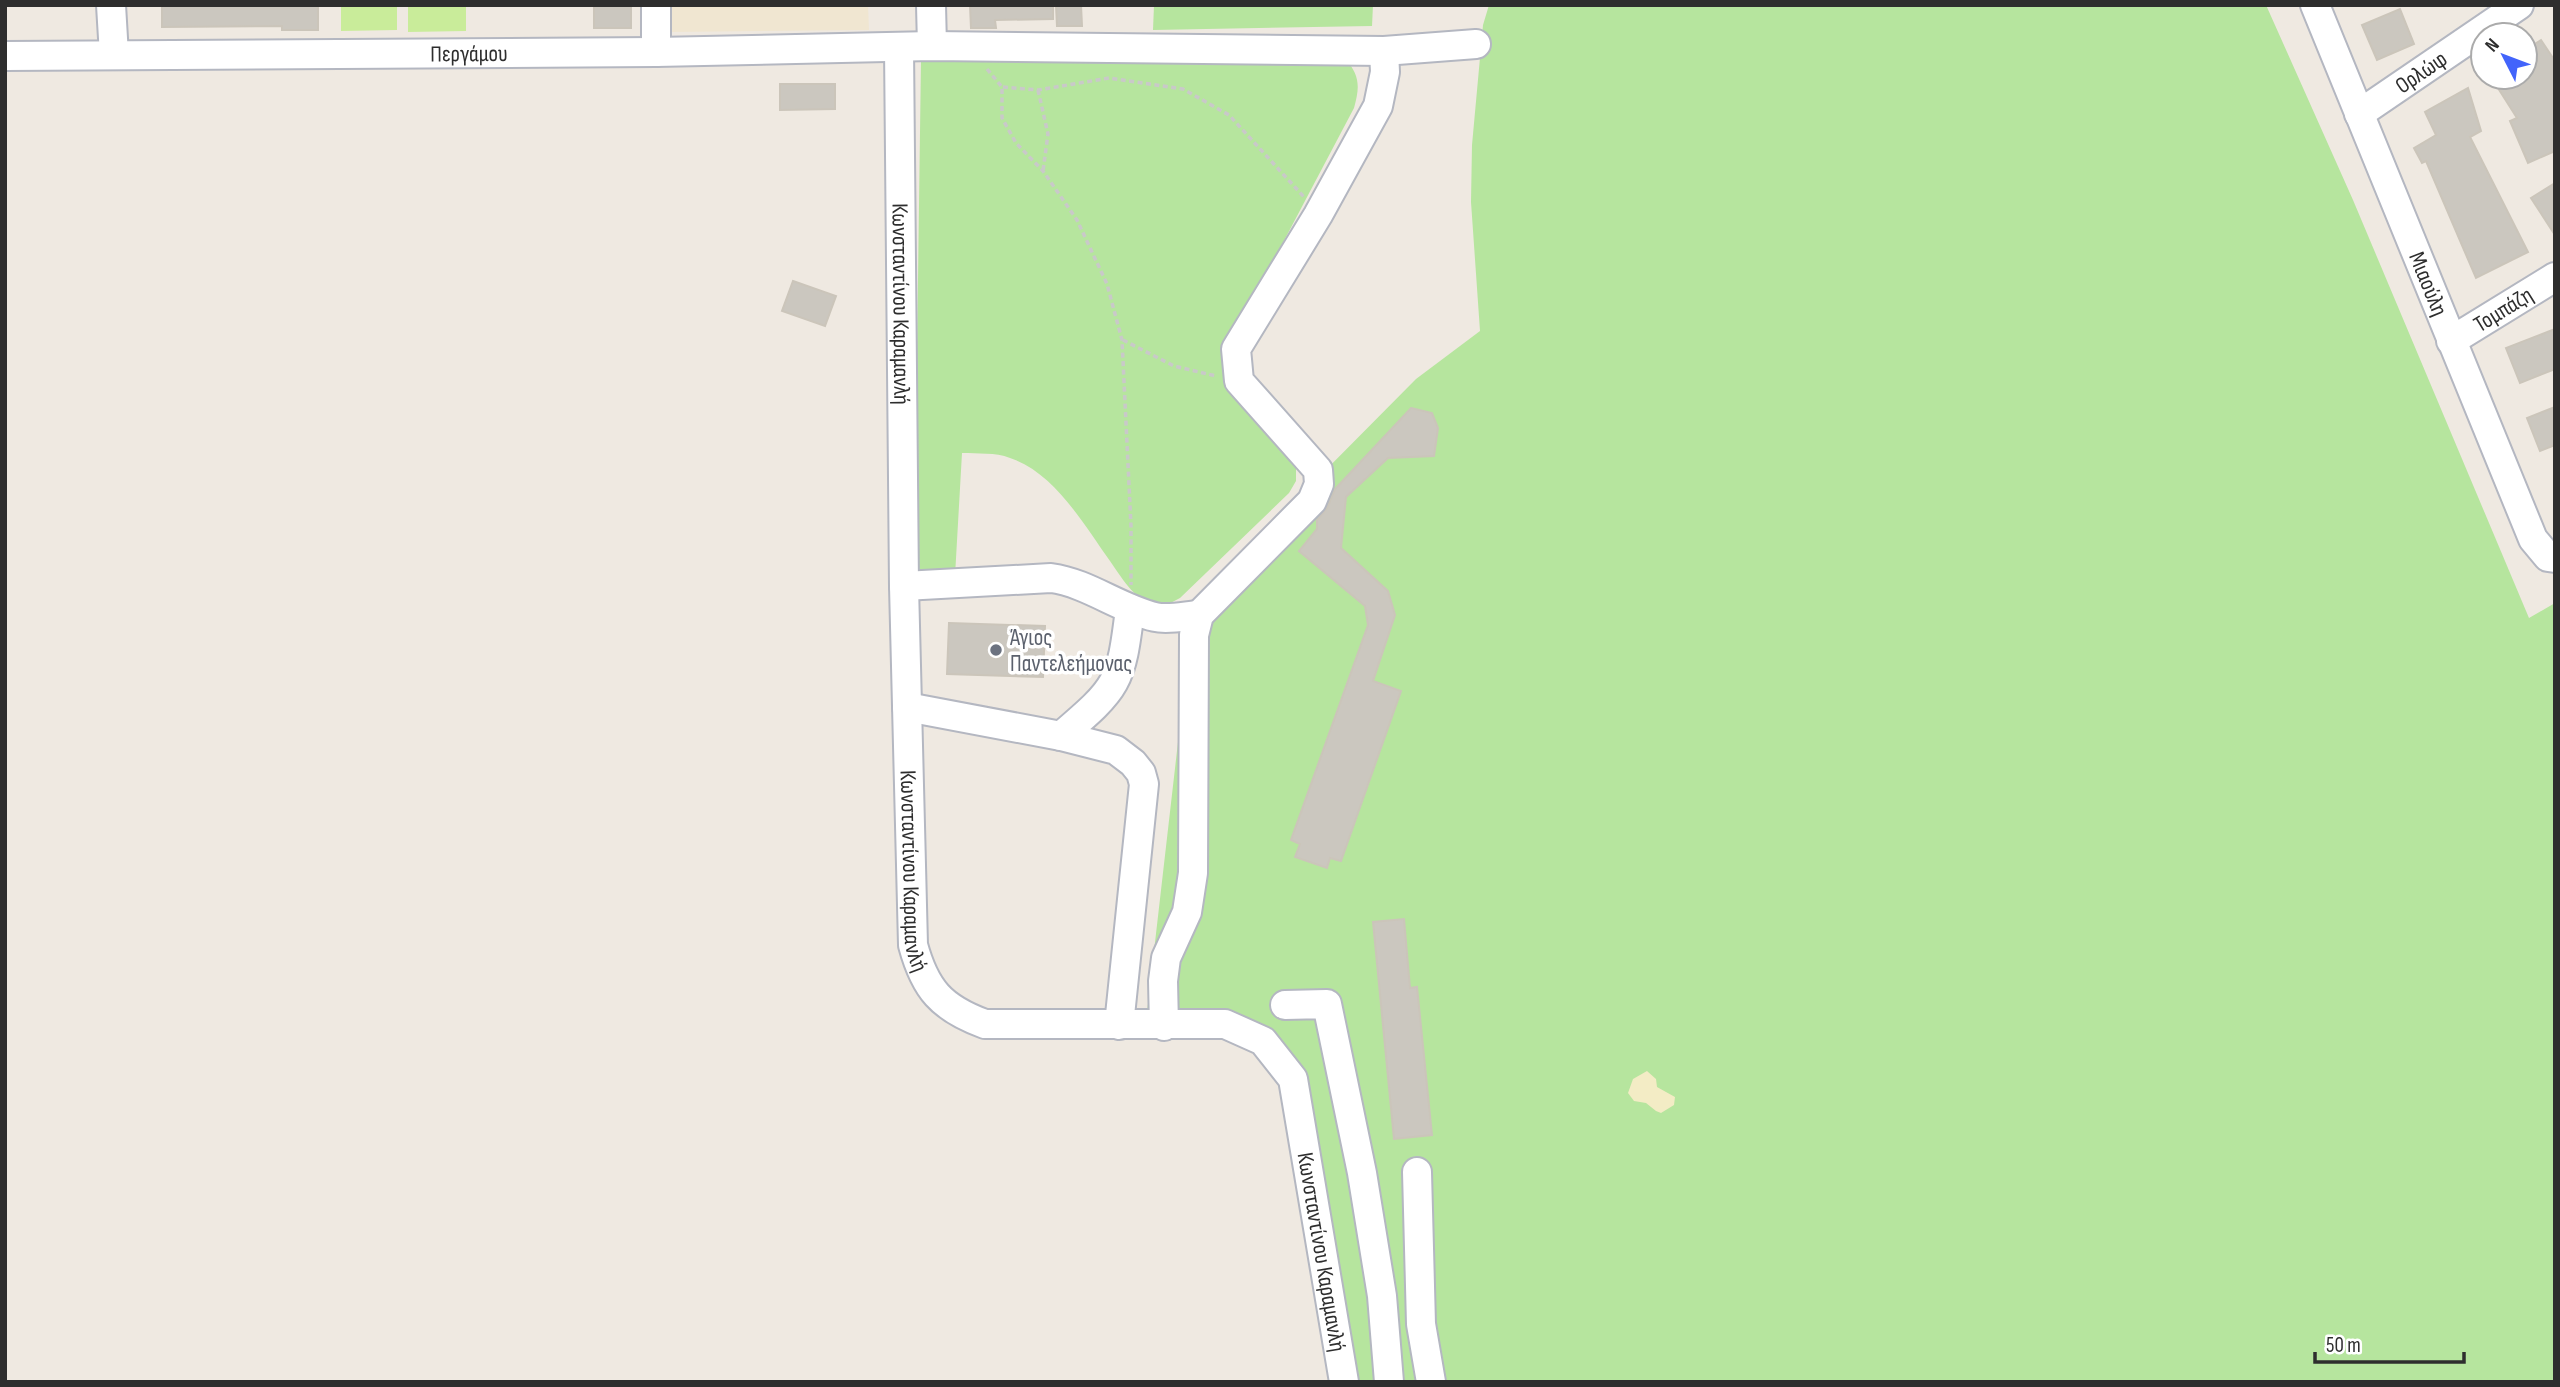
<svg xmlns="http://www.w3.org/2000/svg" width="2560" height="1387" font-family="'Sofia Sans Condensed',sans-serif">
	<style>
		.education { fill: #f0e6d1 }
		.green { fill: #b6e59e }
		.sand { fill: #f3ecc5 }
		.pitch { fill: #c9ec9a }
		.building { fill: #cbc7bf; stroke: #cbc5ba; stroke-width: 2 }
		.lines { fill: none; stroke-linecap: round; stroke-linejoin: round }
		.minor-casing { stroke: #b4b7c1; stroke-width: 32 }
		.path { stroke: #c9c9c9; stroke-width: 3.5; stroke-dasharray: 5 3.5; stroke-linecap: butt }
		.minor { stroke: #fff; stroke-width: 28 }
		.worship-dot { fill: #6b7280; stroke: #fff; stroke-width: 2.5 }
		.labels { text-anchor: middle; stroke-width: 7; stroke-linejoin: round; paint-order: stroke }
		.street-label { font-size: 23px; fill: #2e2e2e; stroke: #fff }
		.worship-label { font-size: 23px; fill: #5b616d; stroke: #fff; text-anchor: start }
	</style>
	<rect width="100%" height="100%" fill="#efe9e1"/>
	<path class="education" d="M670,5H868L869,30L670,32Z"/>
	<g class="green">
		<path d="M1154,5H1373L1372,26L1153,30Z"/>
		<path d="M1489,5H2266L2353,200L2529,618L2555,603V1382H1357L1272,1032L1147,1012L1194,603L1416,379L1480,331L1471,202L1472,145L1483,25Z"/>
		<path d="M1345,58C1360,76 1360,86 1354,108L1258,290L1227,337L1222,353V368L1229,385L1296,467V481L1289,493L1180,598L1159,609C1133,597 1126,584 1110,561C1084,525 1055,473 1010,458C995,452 978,454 962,453L955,576L914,574L921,59Z"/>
	</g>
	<path class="sand" d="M1647,1071L1656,1079L1657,1087L1675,1097L1674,1105L1661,1113L1656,1111L1646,1103L1634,1101L1628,1093L1633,1079Z"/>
	<g class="pitch">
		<path d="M341,5H397V30L341,31Z"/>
		<path d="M408,5H466V31L408,32Z"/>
	</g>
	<g class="building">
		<path d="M162,5H318V30H282V26L162,27Z"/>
		<rect x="594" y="5" width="37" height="23"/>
		<path d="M970,5H1053V19L995,20L996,28H971Z"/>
		<path d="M1056,5H1081L1082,26H1057Z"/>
		<path d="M2400,9L2414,44L2377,60L2362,25Z"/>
		<path d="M2541,40L2555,61V151L2528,163L2510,121L2517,118L2491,77H2525V50Z"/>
		<path d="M780,84H835V109L780,110Z"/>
		<path d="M2468,88L2481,131L2470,137L2528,252L2476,278L2426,161L2422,163L2414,148L2436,135L2425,112Z"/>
		<path d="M2555,183V235L2531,198Z"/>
		<path d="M793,281L836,296L825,326L782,311Z"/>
		<path d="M2555,329V369L2520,383L2506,348Z"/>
		<path d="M2555,407V445L2540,451L2527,418Z"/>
		<path d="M1411,408L1432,413L1438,428L1434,456L1388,458L1346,497L1341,548L1388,591L1395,615L1373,681L1401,691L1341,861L1330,858L1327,868L1295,857L1300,844L1291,840L1368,625L1365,606L1299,551L1317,529V520L1327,508L1335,489Z"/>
		<path d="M949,623L1045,626L1043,677L947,674Z"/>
		<path d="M1404,919L1410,988L1417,987L1432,1135L1394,1139L1373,922Z"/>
	</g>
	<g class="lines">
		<defs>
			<g id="minor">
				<path d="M111,5L114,55"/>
				<path d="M656,5V52"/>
				<path d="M931,5L932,46"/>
				<path id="s1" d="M2315,5L2533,539L2548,557L2555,558"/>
				<path id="s2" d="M899,47L904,586L913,945C925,989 941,1008 985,1024H1225L1263,1041L1293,1079L1344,1382"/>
				<path id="s3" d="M5,56L656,52L932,46L1384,51L1476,44"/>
				<path id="s4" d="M2359,114L2519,5"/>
				<path id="s5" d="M2451,341L2555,277"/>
				<path d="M904,586L1051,578C1088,583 1118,608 1155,617C1168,620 1185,616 1199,615"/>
				<path d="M907,707L1061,736L1116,750L1133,763L1141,773L1144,784L1119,1025"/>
				<path d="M1061,736C1118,687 1121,684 1130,609"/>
				<path d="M1285,1005L1327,1004L1362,1173L1382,1296L1389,1382"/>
				<path d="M1164,1026L1163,981L1166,958L1187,912L1193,873L1194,635L1199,615L1312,501L1319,484L1318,470L1239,381L1236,349L1318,215L1378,106L1385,72L1384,51"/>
				<path d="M1417,1172L1421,1324L1431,1382"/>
			</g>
		</defs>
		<use href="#minor" class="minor-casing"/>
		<g class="path">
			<path d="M987,69L1002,87V118L1016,143L1043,171L1077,220L1107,284L1122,340L1131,526V585"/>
			<path d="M1003,87L1038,90L1109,78L1183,89L1229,115L1304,197"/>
			<path d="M1038,90L1048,134L1043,171"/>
			<path d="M1123,340L1174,366L1216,376"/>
		</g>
		<use href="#minor" class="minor"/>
	</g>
	<circle class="worship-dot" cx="996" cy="650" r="7"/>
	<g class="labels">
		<g class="street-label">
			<text dy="8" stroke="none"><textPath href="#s3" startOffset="464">Περγάμου</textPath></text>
			<text dy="8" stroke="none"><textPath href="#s4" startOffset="75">Ορλώφ</textPath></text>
			<text dy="8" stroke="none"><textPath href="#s1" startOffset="301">Μιαούλη</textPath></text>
			<text dy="8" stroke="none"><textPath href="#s2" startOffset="257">Κωνσταντίνου Καραμανλή</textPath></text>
			<text dy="8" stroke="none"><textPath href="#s5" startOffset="61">Τομπάζη</textPath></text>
			<text dy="8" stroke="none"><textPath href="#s2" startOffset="824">Κωνσταντίνου Καραμανλή</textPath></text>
			<text dy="8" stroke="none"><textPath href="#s2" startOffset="1516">Κωνσταντίνου Καραμανλή</textPath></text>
		</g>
		<g class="worship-label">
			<text x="1010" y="645">Άγιος<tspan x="1010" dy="26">Παντελεήμονας</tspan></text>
		</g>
	</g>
	<rect width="2560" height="1387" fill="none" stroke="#2e2e2e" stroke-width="14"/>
	<g transform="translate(2504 56) rotate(312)"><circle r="33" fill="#ffffff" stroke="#ababab" stroke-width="2"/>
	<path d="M0-5L12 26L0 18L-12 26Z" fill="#4264fb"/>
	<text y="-10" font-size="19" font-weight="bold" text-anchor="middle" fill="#2e2e2e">N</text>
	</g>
	<path d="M2315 1352v10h149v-10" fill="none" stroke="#2e2e2e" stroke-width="3.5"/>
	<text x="2326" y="1352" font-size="21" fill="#2e2e2e" stroke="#ffffff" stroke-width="5" paint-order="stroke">50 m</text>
</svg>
